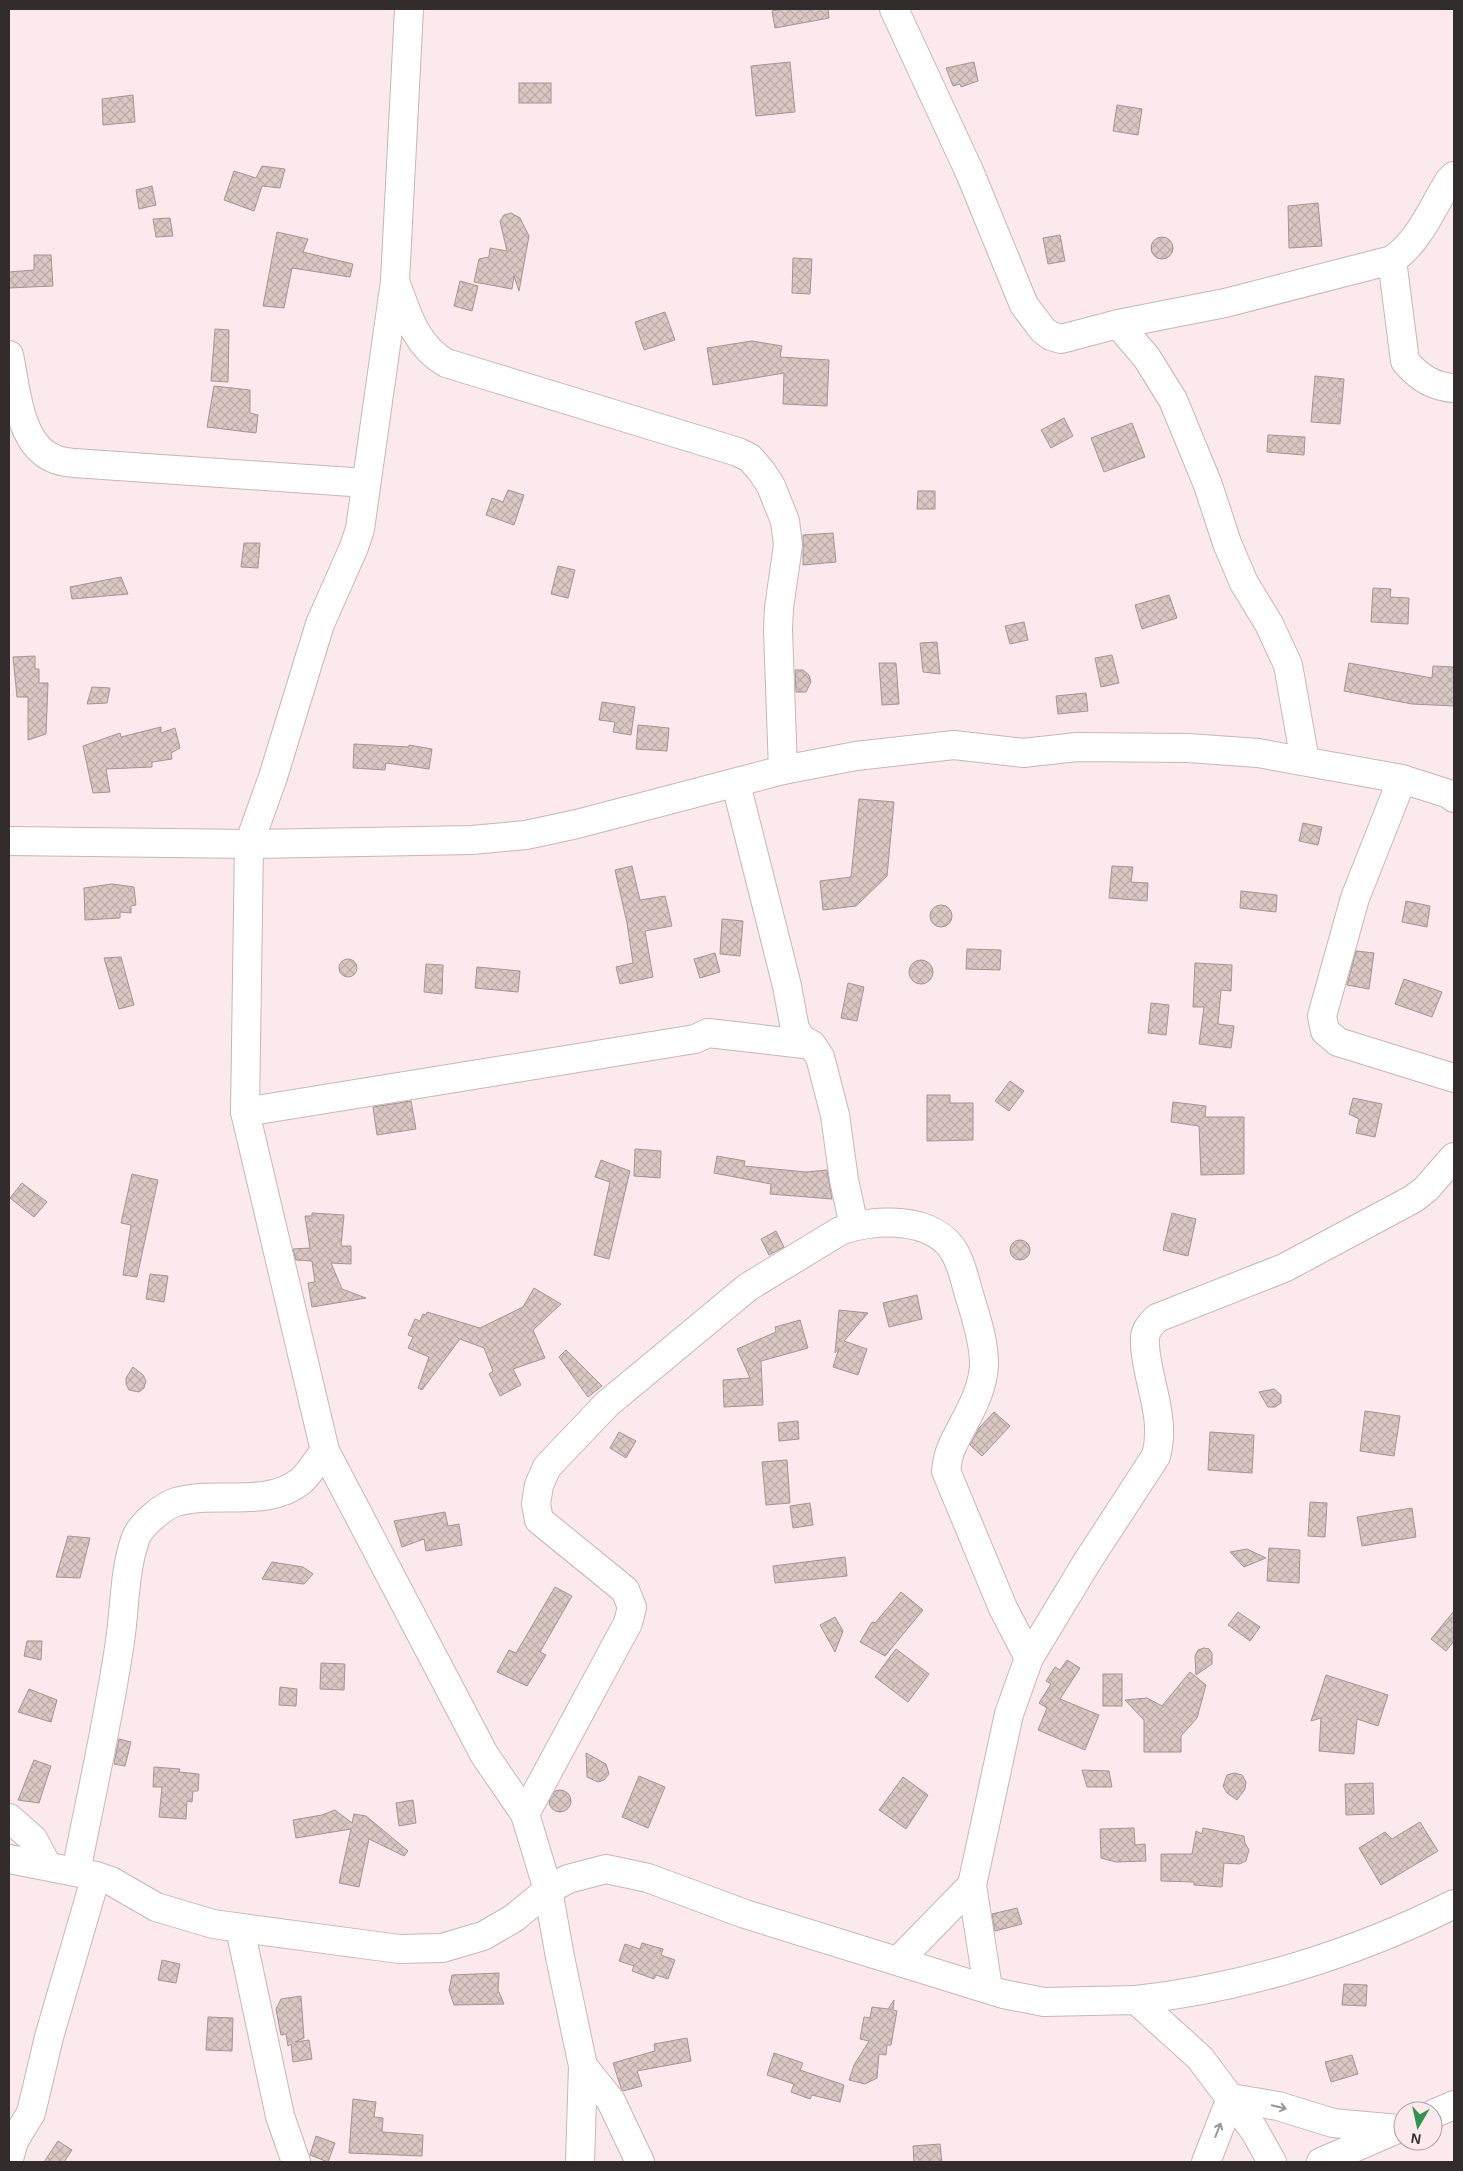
<svg xmlns="http://www.w3.org/2000/svg" width="1463" height="2171" font-family="Arial,sans-serif">
	<style>
		.building { fill: url(#building-cross-hatch); stroke: #a59491 }
		.lines { fill: none; stroke-linecap: round; stroke-linejoin: round }
		.minor-casing { stroke: #c7b6b9; stroke-width: 30 }
		.minor { stroke: #fff; stroke-width: 28 }
		.oneway { stroke: #989696 }
	</style>
	<defs>
		<pattern id="building-cross-hatch" width="8" height="8" patternUnits="userSpaceOnUse" patternTransform="scale(1.25)"><rect width="8" height="8" fill="#d9c7c3"/><path d="M0 0l8 8M0 8l8-8" fill="none" stroke="#bbaba8"/></pattern>
	</defs>
	<rect width="100%" height="100%" fill="#fbe9ed"/>
	<g class="building">
		<path d="M782,9H828L829,18L775,28L772,11Z"/>
		<path d="M790,62L795,112L756,116L751,66Z"/>
		<path d="M974,62L978,81L961,87L960,84L953,86L946,68Z"/>
		<rect x="519" y="83" width="32" height="20"/>
		<path d="M133,95L135,122L103,125L102,99Z"/>
		<path d="M1117,105L1142,109L1138,135L1113,131Z"/>
		<path d="M262,166L285,169L280,188L262,186L254,211L224,200L234,171L256,178Z"/>
		<path d="M152,186L156,205L139,209L136,190Z"/>
		<path d="M1318,203L1322,246L1289,248L1288,206Z"/>
		<path d="M511,213L520,218L529,236L519,291L514,276L512,289L474,282L479,259L489,257L490,248L507,251L500,221L504,215Z"/>
		<path d="M170,218L173,236L156,237L153,219Z"/>
		<path d="M277,232L308,239L303,252L353,264L350,277L292,268L284,308L263,306Z"/>
		<path d="M1060,235L1065,261L1048,264L1043,238Z"/>
		<circle cx="1162" cy="248" r="11"/>
		<path d="M34,255H51L53,286L9,288V272L34,270Z"/>
		<path d="M793,258L812,259L810,294L792,293Z"/>
		<path d="M460,281L478,286L472,311L454,306Z"/>
		<path d="M665,312L675,340L644,350L635,322Z"/>
		<path d="M215,329L229,330L228,382L211,381Z"/>
		<path d="M752,341L782,346L780,357L829,360L827,406L783,404L784,373L713,385L707,348Z"/>
		<path d="M1315,376L1344,379L1340,424L1311,422Z"/>
		<path d="M214,386L250,390V413L258,415L256,433L207,427Z"/>
		<path d="M1064,418L1073,436L1051,448L1041,430Z"/>
		<path d="M1132,423L1145,457L1104,472L1091,438Z"/>
		<path d="M1268,435L1305,437L1304,455L1267,452Z"/>
		<path d="M508,490L524,495L514,525L486,515L492,498L503,502Z"/>
		<path d="M918,491H935V509H917Z"/>
		<path d="M833,533L836,562L803,565V535Z"/>
		<path d="M244,543H260L258,568L241,567Z"/>
		<path d="M558,566L575,570L568,598L551,594Z"/>
		<path d="M121,577L128,594L72,599L70,587Z"/>
		<path d="M1373,588L1391,589L1390,597L1409,598L1408,624L1371,622Z"/>
		<path d="M1169,595L1177,618L1142,629L1135,605Z"/>
		<path d="M1024,622L1028,640L1010,644L1005,626Z"/>
		<path d="M937,642L940,674L923,672L920,643Z"/>
		<path d="M1112,655L1119,683L1101,687L1095,658Z"/>
		<path d="M35,656V669H39V683H48L46,734L28,740V697H17L13,657Z"/>
		<path d="M879,663H896L899,704L882,705Z"/>
		<path d="M1349,663L1432,678L1433,666L1454,667V706L1412,704L1344,691Z"/>
		<path d="M795,670H803L809,675L811,682L806,692H796Z"/>
		<path d="M92,687L110,688L107,703L87,704Z"/>
		<path d="M1086,693L1088,711L1058,714L1056,696Z"/>
		<path d="M602,702L635,707L631,735L613,732L615,722L599,720Z"/>
		<path d="M638,725L669,728L667,751L636,749Z"/>
		<path d="M161,727V733L175,728L180,748L171,753L172,759L152,762V767L106,769L110,792L93,793L83,746L120,733L121,737Z"/>
		<path d="M354,744L409,747V745L432,749L429,769L386,763L385,770L353,768Z"/>
		<path d="M859,799L894,802L887,876L856,906L823,910L820,881L851,877Z"/>
		<path d="M1303,823L1322,827L1318,845L1299,841Z"/>
		<path d="M632,866L640,900L665,896L672,926L645,931L653,977L620,984L616,967L633,963L627,923L615,870Z"/>
		<path d="M1112,866L1133,867L1131,882L1148,883L1147,901L1109,898Z"/>
		<path d="M112,884L134,887L136,905L131,906V913L120,912V918L85,920L84,888Z"/>
		<path d="M1241,891L1277,895L1276,912L1240,908Z"/>
		<path d="M1406,901L1430,906L1427,927L1402,922Z"/>
		<circle cx="941" cy="916" r="11"/>
		<path d="M722,919L743,921L740,956L720,954Z"/>
		<path d="M967,949L1001,950L1000,970L966,969Z"/>
		<path d="M1356,951L1374,953L1369,989L1347,985Z"/>
		<path d="M715,953L720,972L700,978L694,959Z"/>
		<path d="M121,957L134,1005L119,1009L104,958Z"/>
		<circle cx="348" cy="968" r="9"/>
		<circle cx="921" cy="972" r="12"/>
		<path d="M1195,963L1232,965L1231,991L1221,990L1218,1024L1234,1026L1231,1048L1199,1044L1204,1007H1193Z"/>
		<path d="M426,964L443,965L442,994L424,992Z"/>
		<path d="M477,967L520,971L518,992L475,988Z"/>
		<path d="M1404,979L1442,992L1432,1017L1395,1004Z"/>
		<path d="M848,983L864,987L857,1021L841,1018Z"/>
		<path d="M1151,1003L1169,1005L1166,1035L1148,1033Z"/>
		<path d="M1010,1081L1024,1091L1009,1111L995,1101Z"/>
		<path d="M927,1095H950V1103H973V1140L927,1141Z"/>
		<path d="M1353,1098L1382,1104L1375,1137L1356,1133L1359,1119L1349,1114Z"/>
		<path d="M411,1101L416,1129L377,1135L373,1107Z"/>
		<path d="M1173,1102L1206,1106L1205,1117H1244V1174L1201,1175L1199,1126L1171,1122Z"/>
		<path d="M635,1149L661,1151L660,1178L634,1176Z"/>
		<path d="M717,1156L745,1161L744,1166L806,1172L827,1170L832,1199L770,1194L771,1184L714,1173Z"/>
		<path d="M601,1160L630,1171L609,1259L594,1255L610,1182L595,1177Z"/>
		<path d="M132,1174L158,1180L137,1277L123,1275L131,1225L121,1223Z"/>
		<path d="M22,1183L47,1202L34,1217L10,1198Z"/>
		<path d="M312,1213L344,1215L341,1246H351V1264L331,1263L342,1289L366,1298L312,1307L308,1283L315,1282L312,1261L296,1260L293,1249L310,1248L305,1216H312Z"/>
		<path d="M1172,1213L1196,1219L1188,1256L1163,1250Z"/>
		<path d="M776,1231L784,1247L769,1255L761,1239Z"/>
		<circle cx="1020" cy="1250" r="10"/>
		<path d="M150,1274L168,1276L164,1302L146,1299Z"/>
		<path d="M534,1288L561,1304L533,1330L545,1358L513,1369L521,1385L500,1396L489,1374L493,1371L484,1348L460,1339L422,1390L418,1388L429,1357L408,1348L413,1337L408,1335L415,1319L420,1321L423,1314L426,1315L427,1312L480,1328L523,1307Z"/>
		<path d="M917,1295L922,1319L889,1327L883,1303Z"/>
		<path d="M839,1310L868,1313L844,1341L867,1349L858,1375L833,1367L839,1348L835,1353Z"/>
		<path d="M800,1320L808,1348L761,1361L763,1405L724,1407L723,1380L750,1378L737,1349L776,1332L775,1327Z"/>
		<path d="M566,1350L602,1386L588,1397L559,1357Z"/>
		<path d="M133,1367L143,1375L146,1381L144,1388L139,1392L129,1390L126,1384V1378Z"/>
		<path d="M1274,1389L1281,1395V1403L1275,1407H1268L1259,1392Z"/>
		<path d="M1365,1411L1400,1416L1394,1456L1360,1451Z"/>
		<path d="M994,1412L1010,1426L982,1456L970,1445L979,1428Z"/>
		<path d="M798,1421L799,1439L779,1441L778,1423Z"/>
		<path d="M619,1432L636,1441L626,1458L610,1448Z"/>
		<path d="M1210,1432L1254,1435L1252,1473L1208,1470Z"/>
		<path d="M787,1460L790,1503L766,1505L762,1462Z"/>
		<path d="M1310,1502L1327,1503L1325,1537L1308,1536Z"/>
		<path d="M810,1503L813,1525L793,1528L790,1506Z"/>
		<path d="M1412,1508L1416,1537L1362,1546L1357,1517Z"/>
		<path d="M445,1512L448,1526L459,1524L462,1545L426,1551L424,1539L402,1547L394,1521Z"/>
		<path d="M68,1536L90,1538L80,1578L56,1577Z"/>
		<path d="M1269,1548L1300,1550L1299,1583L1267,1581Z"/>
		<path d="M1247,1549L1266,1558L1244,1567L1230,1552Z"/>
		<path d="M845,1557L847,1576L775,1583L773,1566Z"/>
		<path d="M272,1562L303,1567L313,1574L304,1584L262,1579Z"/>
		<path d="M555,1587L572,1596L540,1652L546,1655L527,1686L497,1672L509,1650L516,1653L522,1643Z"/>
		<path d="M901,1592L923,1610L885,1656L860,1642L872,1622L875,1623Z"/>
		<path d="M1454,1611V1641L1446,1651L1431,1639Z"/>
		<path d="M1238,1612L1260,1627L1250,1641L1228,1625Z"/>
		<path d="M835,1617L843,1631L835,1652L820,1625Z"/>
		<path d="M27,1641H42L41,1660L24,1656Z"/>
		<path d="M1204,1648L1209,1649L1212,1653V1664L1196,1675L1195,1656L1198,1650Z"/>
		<path d="M896,1649L929,1674L908,1702L875,1677Z"/>
		<path d="M1067,1660L1080,1668L1060,1699L1099,1715L1085,1750L1038,1730L1047,1708L1039,1703L1051,1684L1046,1681L1055,1667L1060,1670Z"/>
		<path d="M321,1663L345,1664L344,1690L320,1689Z"/>
		<path d="M1190,1672L1206,1685L1197,1718L1181,1736V1752H1144V1720L1125,1700L1147,1698L1162,1706Z"/>
		<rect x="1103" y="1674" width="19" height="32"/>
		<path d="M1326,1675L1388,1695L1378,1726L1357,1719L1354,1754L1319,1751L1321,1718L1311,1721Z"/>
		<path d="M280,1687L297,1689L296,1706L279,1705Z"/>
		<path d="M29,1689L57,1700L51,1722L18,1712Z"/>
		<path d="M119,1739L131,1742L125,1766L114,1764Z"/>
		<path d="M586,1753L606,1764L609,1774L604,1780L598,1782L587,1777Z"/>
		<path d="M34,1760L51,1766L39,1803L18,1800Z"/>
		<path d="M154,1767L180,1769L179,1772L199,1774L198,1791H193L192,1802L187,1801L186,1819L159,1817L162,1787H153Z"/>
		<path d="M1082,1770L1109,1771L1112,1787H1087Z"/>
		<path d="M1234,1773L1242,1775L1246,1782L1245,1789L1237,1800L1227,1793L1223,1786L1227,1775Z"/>
		<path d="M639,1776L665,1787L648,1828L622,1817Z"/>
		<path d="M903,1777L928,1795L906,1829L879,1810Z"/>
		<path d="M1373,1783L1374,1814L1346,1815L1345,1784Z"/>
		<circle cx="560" cy="1801" r="11"/>
		<path d="M413,1800L416,1823L399,1826L396,1803Z"/>
		<path d="M335,1810L352,1823L354,1814L366,1816L408,1851L404,1856L369,1839L359,1887L339,1883L351,1829L296,1838L293,1820L322,1815Z"/>
		<path d="M1420,1822L1438,1851L1381,1885L1359,1848L1385,1832L1392,1839Z"/>
		<path d="M1134,1828L1135,1845L1145,1844L1146,1861L1116,1862L1101,1858L1100,1829Z"/>
		<path d="M1203,1828L1244,1836L1245,1843L1249,1850L1246,1861L1239,1864L1224,1863L1222,1887L1194,1885V1882L1161,1881V1854H1192L1196,1831L1202,1834Z"/>
		<path d="M1017,1908L1022,1924L995,1931L992,1914Z"/>
		<path d="M642,1943L663,1949L661,1955L675,1960L668,1979L656,1975L654,1979L632,1971L634,1966L619,1961L625,1944L640,1949Z"/>
		<path d="M162,1960L180,1964L176,1983L158,1980Z"/>
		<path d="M499,1973L498,1990L504,2004L454,2005L449,1990L452,1975Z"/>
		<path d="M1344,1984L1367,1985L1366,2006L1342,2005Z"/>
		<path d="M301,1996L304,2038L295,2042L309,2040L312,2059L293,2062L291,2044L288,2046L286,2034L281,2035L276,2009L281,1999Z"/>
		<path d="M894,2000L893,2010L897,2011L891,2045H887L886,2055L879,2054L877,2078L865,2084L849,2080L854,2065L869,2041L860,2039L864,2017L870,2018L872,2007L888,2009Z"/>
		<path d="M208,2017L233,2018L232,2051L206,2050Z"/>
		<path d="M687,2038L691,2061L637,2071L642,2086L623,2091L621,2088L613,2063L655,2051L654,2044Z"/>
		<path d="M774,2053L803,2063L800,2070L844,2085L840,2102L812,2095L810,2099L791,2092L794,2084L767,2075Z"/>
		<path d="M1352,2055L1358,2074L1331,2082L1325,2062Z"/>
		<path d="M353,2099L376,2102L374,2117L383,2118L382,2132L423,2135L422,2156L349,2153Z"/>
		<path d="M316,2136L335,2143L328,2162L310,2155Z"/>
		<path d="M58,2141L72,2150L64,2162H44Z"/>
		<path d="M940,2144L942,2162H914L913,2146Z"/>
	</g>
	<g class="lines">
		<defs>
			<g id="minor">
				<path d="M894,9L970,173L1024,305L1043,330L1051,336L1061,339L1118,324L1225,303L1392,260C1419,242 1432,208 1449,181L1454,176"/>
				<path d="M1392,260L1405,361C1418,377 1433,387 1454,388"/>
				<path d="M395,281L409,9"/>
				<path d="M1118,324L1147,358L1173,400L1208,485L1227,543L1244,583L1269,624L1288,665L1305,761"/>
				<path d="M9,355C16,388 19,446 55,459C61,462 68,462 74,463L366,483"/>
				<path d="M1402,779L1355,898L1322,1016L1325,1031L1338,1042L1454,1078"/>
				<path d="M736,784L787,986L795,1029L802,1039L812,1045L820,1057L835,1115L844,1180L854,1226"/>
				<path d="M9,841L249,844L472,840L526,835L577,824L783,770L856,756L954,745L1023,753L1077,747L1188,748L1258,753L1402,779L1449,794L1454,798"/>
				<path d="M245,1112L695,1039L708,1033L812,1045"/>
				<path d="M525,1814L628,1623L632,1607L625,1590L539,1520L536,1504L539,1485L547,1467L607,1404L748,1287L840,1231C874,1218 935,1216 955,1253C963,1267 966,1286 971,1301C977,1320 984,1343 984,1364C983,1396 963,1421 951,1449C948,1456 947,1464 946,1471L1003,1608L1029,1658"/>
				<path d="M9,1818L33,1839L47,1865"/>
				<path d="M9,1859L96,1876L111,1881L156,1907L213,1924L399,1949L442,1948L483,1936L514,1918L548,1890L568,1879L606,1869L648,1878L745,1914L1003,1994L1044,2002L1136,2000L1200,2058L1254,2130L1272,2162"/>
				<path d="M76,1872C91,1795 109,1718 120,1641C125,1608 124,1572 135,1540C139,1526 163,1506 176,1502C216,1490 266,1509 301,1481C310,1473 317,1460 325,1451"/>
				<path d="M240,1929L280,2116L296,2162"/>
				<path d="M898,1961L972,1885"/>
				<path d="M988,1988L972,1885L1009,1714L1029,1658L1087,1562L1156,1456C1164,1427 1155,1400 1149,1372C1147,1361 1144,1349 1145,1337C1146,1329 1151,1324 1157,1318L1284,1268L1413,1199L1426,1189L1454,1157"/>
				<path d="M1136,2000C1245,1988 1357,1953 1454,1904"/>
				<path d="M583,2066L611,2101L640,2162"/>
				<path d="M1231,2098L1278,2106L1333,2123L1398,2129"/>
				<path d="M1433,2114L1454,2105"/>
				<path d="M9,2159L14,2141L31,2113L49,2037L96,1876"/>
				<path d="M580,2162L583,2066L560,1957L548,1890L525,1814L484,1754L325,1451L245,1112L249,844L273,777L320,624L354,547L360,529L395,281C407,313 415,345 446,363L738,452L750,458L762,472L771,486L785,521L788,545L779,608L778,630L783,770"/>
				<path d="M1206,2162L1231,2098"/>
				<path d="M1321,2162L1395,2130"/>
			</g>
		</defs>
		<use href="#minor" class="minor-casing"/>
		<use href="#minor" class="minor"/>
	</g>
	<defs><path id="oneway-shaft" d="M-6 0H5M1.5-3L5.5 0L1.5 3" fill="none" stroke-width="1.6" stroke-linecap="round" stroke-linejoin="round" transform="scale(1.25)"/></defs>
	<g class="oneway">
		<use href="#oneway-shaft" transform="translate(1279 2107) rotate(14)"/>
		<use href="#oneway-shaft" transform="translate(1218 2130) rotate(-69)"/>
	</g>
	<rect width="1463" height="2171" fill="none" stroke="#322c2d" stroke-width="20"/>
	<g transform="translate(1418 2126) rotate(189)"><circle r="24" fill="#fbe9ed" stroke="#ab9da0"/>
	<path d="M0-4L9 19L0 12L-9 19Z" fill="#2d954c"/>
	<text y="-8" font-size="14" font-weight="bold" text-anchor="middle" fill="#322c2d">N</text>
	</g>
</svg>
